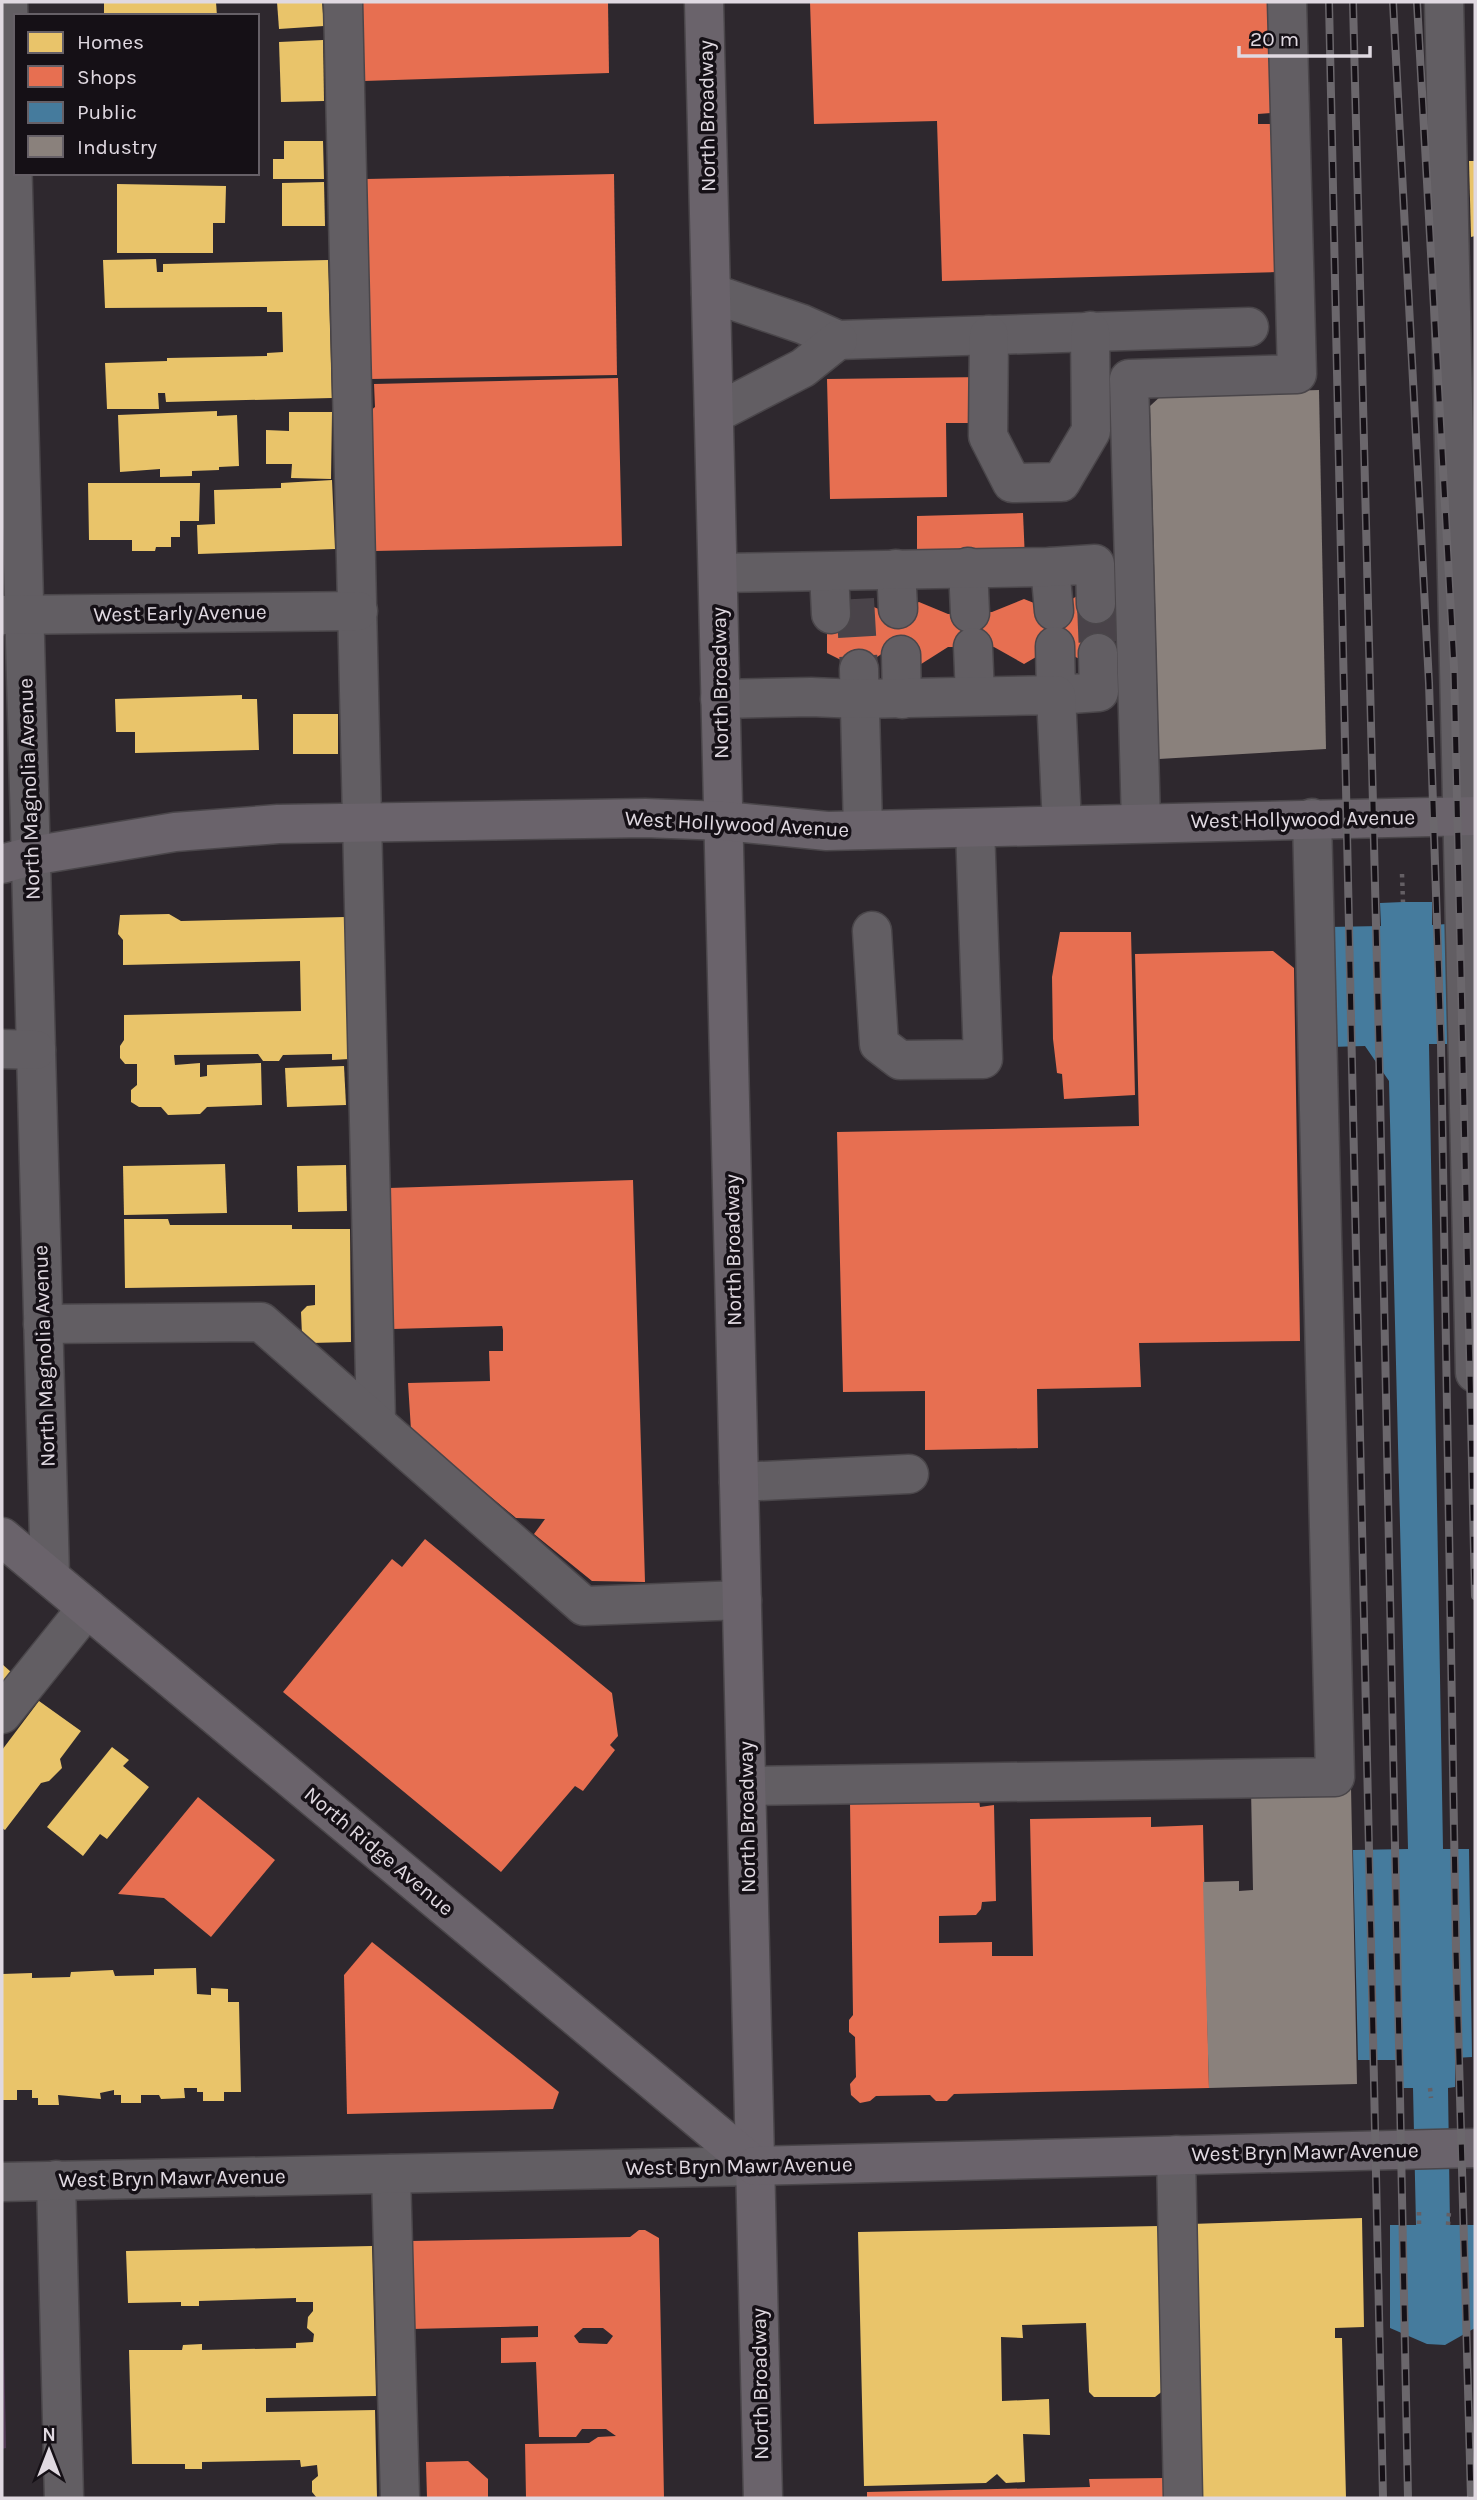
<svg xmlns="http://www.w3.org/2000/svg" width="1477" height="2500" font-family="Karla,sans-serif">
	<style>
		.green { fill: #503954 }
		.homes { fill: #e9c46a }
		.shops { fill: #e76f51; fill-rule: evenodd }
		.public { fill: #457b9d }
		.industry { fill: #8a817c }
		.lines { fill: none; stroke-linecap: round; stroke-linejoin: round }
		.minor-tunnel { stroke: #494349; stroke-width: 38; stroke-dasharray: 38 19; stroke-linecap: butt }
		.minor-casing { stroke: #4a464a; stroke-width: 41 }
		.major-casing { stroke: #4a464a; stroke-width: 41 }
		.path { stroke: #645f64; stroke-width: 4.5; stroke-dasharray: 3.5 5; stroke-linecap: butt }
		.minor { stroke: #625e63; stroke-width: 38 }
		.major { stroke: #6a636b; stroke-width: 38 }
		.rail-casing { stroke: #6b676c; stroke-width: 8 }
		.rail { stroke: #151016; stroke-width: 5; stroke-dasharray: 16; stroke-linecap: butt }
		.labels { text-anchor: middle; stroke-width: 7; stroke-linejoin: round; paint-order: stroke }
		.street-label { font-size: 21px; fill: #e0d9e1; stroke: #151016 }
	</style>
	<rect width="100%" height="100%" fill="#2e282e"/>
	<path class="green" d="M2,2243L6,2448L2,2449Z"/>
	<g class="homes">
		<path d="M104,2H216L217,16H104Z"/>
		<path d="M277,2H322L324,26L279,29Z"/>
		<path d="M323,40L324,101L281,102L279,42Z"/>
		<path d="M284,141H323L324,179H273V159H284Z"/>
		<path d="M1469,161H1475V236L1471,237Z"/>
		<path d="M324,182L325,226H282V183Z"/>
		<path d="M117,184L226,186L225,223H213V253H117Z"/>
		<path d="M156,259L157,272H163V264L328,260L332,398L166,402L165,393H158L159,409H107L105,363L167,361V358L267,356V353L283,352L282,312H267V307L105,308L103,260Z"/>
		<path d="M217,411V416L237,415L239,466L219,467V470L192,471V476L160,477V469L120,472L118,415Z"/>
		<path d="M289,412H332L331,479L291,478L292,464H266V430L289,431Z"/>
		<path d="M332,480L335,549L198,554L197,525L215,524L214,490L281,488V483Z"/>
		<path d="M88,483H200L199,521H180V537H171V547H156L155,551H132V540H89Z"/>
		<path d="M242,695V699H257L259,750L135,753V732H116L115,699Z"/>
		<rect x="293" y="714" width="45" height="40"/>
		<path d="M169,914L181,921L345,917L349,1059L332,1060V1054L283,1055L279,1061H263L258,1054L174,1055L175,1065L200,1063V1077L207,1076V1065L261,1063L262,1105L207,1107L200,1114L168,1115L161,1107H139L131,1102V1090L137,1085V1064H125L120,1058V1046L124,1040V1015L301,1011L300,961L123,965V940L118,934L120,915Z"/>
		<path d="M344,1066L346,1105L287,1107L285,1068Z"/>
		<path d="M225,1164L227,1213L124,1215L123,1166Z"/>
		<path d="M346,1165L347,1211L298,1212L297,1166Z"/>
		<path d="M124,1219H168L170,1225H292V1229H350L351,1342L311,1343L302,1335L301,1312L307,1306L315,1305V1285L125,1288Z"/>
		<path d="M2,1664L11,1672L2,1683Z"/>
		<path d="M39,1701L81,1731L60,1759L62,1768L49,1781L41,1783L5,1830L2,1828V1750Z"/>
		<path d="M112,1747L129,1760L123,1766L149,1787L107,1839L100,1834L83,1856L47,1827Z"/>
		<path d="M196,1968L197,1994L211,1995V1988L228,1989V2002H239L241,2092H224V2101H203V2092H197V2088H184L185,2098L161,2099L159,2095H141V2103H121V2095H114V2090L100,2093L101,2099L58,2095L59,2105H38V2098H32V2090H17V2100H2V1974L32,1973V1978L70,1977L71,1972L113,1970L115,1976L154,1975V1969Z"/>
		<path d="M1362,2218L1364,2327L1335,2328V2338H1342L1346,2498H1201L1191,2224Z"/>
		<path d="M1159,2226L1164,2390L1155,2397H1094L1089,2392L1086,2323L1022,2325L1023,2338L1001,2337L1002,2401L1049,2399L1050,2435L1023,2434L1025,2482L1006,2483L997,2474L986,2483L864,2486L858,2232Z"/>
		<path d="M372,2246L376,2396L266,2398V2412L375,2410L377,2498H317L312,2492V2481L318,2476L317,2465L301,2467L300,2460L202,2462V2469H185V2464H132L129,2350H182L183,2345L202,2344V2350L296,2348V2343L313,2342L314,2334L307,2328L308,2317L313,2311V2302H296V2298L199,2301V2306H181V2302L128,2303L126,2251Z"/>
	</g>
	<g class="shops">
		<path d="M360,2H608L609,73L364,81Z"/>
		<path d="M810,2H1268L1271,113L1258,114V124H1272L1277,272L942,281L937,121L814,124Z"/>
		<path d="M614,174L617,375L369,379L366,179Z"/>
		<path d="M984,377L985,423H946L947,497L830,499L827,379Z"/>
		<path d="M618,378L622,546L374,551L370,411L375,407L374,384Z"/>
		<path d="M1023,513L1025,560L917,562V516Z"/>
		<path d="M1083,592L1113,612L1112,644L1085,662L1055,646L1024,664L994,647H948L918,666L889,649L859,669L827,653V617L855,599L888,613L919,602L948,614L992,612L1024,599L1054,611Z"/>
		<path d="M1060,932H1131L1135,1095L1064,1099L1062,1074L1057,1073L1053,1039L1052,977Z"/>
		<path d="M1273,951L1294,968L1300,1341L1139,1343L1141,1387L1037,1389L1038,1448L925,1450V1391L843,1392L837,1132L1139,1126L1135,954Z"/>
		<path d="M633,1180L645,1582L592,1581L534,1534L545,1519L516,1518L411,1430L408,1383L490,1381L489,1351H503V1330L502,1326L392,1329L389,1188Z"/>
		<path d="M425,1539L612,1693L618,1736L610,1745L615,1750L583,1791L575,1786L501,1872L283,1692L392,1559L402,1567Z"/>
		<path d="M198,1797L275,1860L211,1937L164,1898L118,1894Z"/>
		<path d="M979,1800L980,1807L994,1805L996,1901L982,1902L981,1909L976,1915L939,1916V1943L992,1942V1956H1033L1030,1819L1151,1817V1827L1203,1825L1209,2088L954,2094L947,2101H936L930,2095L876,2096L870,2101L860,2103L851,2095L850,2084L856,2077L855,2037L849,2032V2020L853,2015L850,1802Z"/>
		<path d="M372,1942L559,2092L553,2109L347,2114L344,1975Z"/>
		<path d="M639,2230H645L659,2238L664,2498H526L525,2444L589,2443L598,2437L616,2436L606,2429H582L576,2437H539L536,2362L501,2363V2338L538,2337V2326L411,2329L410,2241L630,2237ZM583,2328H603L613,2336L607,2344L579,2343L574,2336Z"/>
		<path d="M468,2461L488,2479V2498H427L426,2462Z"/>
		<path d="M1164,2478V2498H867V2492L1090,2487L1089,2479Z"/>
	</g>
	<path class="public" d="M1403,902H1432V925L1447,924L1449,1044H1429L1443,1849H1469L1472,2057L1455,2058V2087L1448,2088L1450,2225H1475V2328L1445,2345L1427,2344L1390,2328V2225H1416L1413,2088H1403V2060H1358L1353,1850L1408,1849L1389,1081L1365,1046L1330,1047L1327,927L1381,926L1380,903Z"/>
	<g class="industry">
		<path d="M1319,390L1326,749L1159,759L1150,406L1162,395Z"/>
		<path d="M1351,1787L1357,2084L1209,2088L1203,1882L1239,1881V1891L1253,1890L1251,1789Z"/>
	</g>
	<g class="lines">
		<g class="minor-tunnel">
			<path d="M855,599L859,669"/>
			<path d="M1096,604L1098,653"/>
		</g>
		<defs>
			<g id="minor">
				<path d="M8,2L50,1576"/>
				<path d="M343,2L376,1422"/>
				<path d="M1444,2L1475,1373"/>
				<path d="M711,293L802,324L838,340L1249,327"/>
				<path d="M989,335L988,436L1012,483L1061,482L1091,431L1090,331"/>
				<path d="M714,414L803,368L838,340"/>
				<path d="M968,567L970,613"/>
				<path d="M1050,567L1054,611"/>
				<path d="M896,569L898,609"/>
				<path d="M829,572L831,614"/>
				<path d="M718,573L1050,567L1095,564L1096,604"/>
				<path d="M2,615L358,611"/>
				<path d="M1055,646L1056,695L1099,692L1098,653"/>
				<path d="M973,647L975,696"/>
				<path d="M901,655L902,699"/>
				<path d="M859,669L863,830"/>
				<path d="M720,699L811,697L859,699L1056,695L1062,825"/>
				<path d="M1141,823L1129,379L1297,374L1287,2"/>
				<path d="M872,931L879,1044L900,1060L983,1059L975,828"/>
				<path d="M2,1049L36,1050"/>
				<path d="M43,1324L261,1322L584,1606L742,1600"/>
				<path d="M739,1482L909,1474"/>
				<path d="M2,1714L87,1608"/>
				<path d="M747,1786L1335,1777L1312,818"/>
				<path d="M1176,2155L1183,2498"/>
				<path d="M391,2174L400,2498"/>
				<path d="M56,2180L64,2498"/>
				<path d="M2,2182L755,2166"/>
			</g>
			<g id="major">
				<path d="M704,2L763,2498"/>
				<path d="M2,864L31,856L175,832L278,824L645,818L724,821L827,831L1475,816"/>
				<path d="M2,1537L755,2166"/>
				<path d="M755,2166L1475,2148"/>
			</g>
		</defs>
		<use href="#minor" class="minor-casing"/>
		<use href="#major" class="major-casing"/>
		<g class="path">
			<path d="M1402,874L1403,902"/>
			<path d="M1430,2088L1431,2098"/>
			<path d="M1419,2212V2225"/>
			<path d="M1448,2225L1449,2212"/>
		</g>
		<use href="#minor" class="minor"/>
		<use href="#major" class="major"/>
		<defs>
			<g id="rail">
				<path d="M1329,2L1383,2498"/>
				<path d="M1353,2L1379,1045L1408,2498"/>
				<path d="M1393,2L1429,683L1441,1044L1456,1950L1471,2498"/>
				<path d="M1417,2L1454,667L1475,1596"/>
			</g>
		</defs>
		<use href="#rail" class="rail-casing"/>
		<use href="#rail" class="rail"/>
	</g>
	<g class="labels">
		<g class="street-label">
			<text transform="translate(707 116) rotate(-91)" y="7">North Broadway</text>
			<text transform="translate(180 613) rotate(-1)" y="7">West Early Avenue</text>
			<text transform="translate(720 683) rotate(-91)" y="7">North Broadway</text>
			<text transform="translate(29 789) rotate(-92)" y="7">North Magnolia Avenue</text>
			<text transform="translate(1303 819) rotate(-1)" y="7">West Hollywood Avenue</text>
			<text transform="translate(737 824) rotate(3)" y="7">West Hollywood Avenue</text>
			<text transform="translate(733 1250) rotate(-91)" y="7">North Broadway</text>
			<text transform="translate(44 1356) rotate(-92)" y="7">North Magnolia Avenue</text>
			<text transform="translate(747 1817) rotate(-91)" y="7">North Broadway</text>
			<text transform="translate(379 1851) rotate(40)" y="7">North Ridge Avenue</text>
			<text transform="translate(1305 2152) rotate(-1)" y="7">West Bryn Mawr Avenue</text>
			<text transform="translate(739 2166) rotate(-1)" y="7">West Bryn Mawr Avenue</text>
			<text transform="translate(172 2178) rotate(-1)" y="7">West Bryn Mawr Avenue</text>
			<text transform="translate(760 2384) rotate(-91)" y="7">North Broadway</text>
		</g>
	</g>
	<rect width="1477" height="2500" fill="none" stroke="#e0d9e1" stroke-width="7"/>
	<rect x="14" y="14" width="245" height="161" fill="#151016" stroke="#666067" stroke-width="2"/>
	<rect x="28" y="32" width="35" height="21" fill="#e9c46a" stroke="#666067" stroke-width="2"/>
	<text x="77" y="49" font-size="21" fill="#e0d9e1">Homes</text>
	<rect x="28" y="66" width="35" height="21" fill="#e76f51" stroke="#666067" stroke-width="2"/>
	<text x="77" y="84" font-size="21" fill="#e0d9e1">Shops</text>
	<rect x="28" y="102" width="35" height="21" fill="#457b9d" stroke="#666067" stroke-width="2"/>
	<text x="77" y="119" font-size="21" fill="#e0d9e1">Public</text>
	<rect x="28" y="136" width="35" height="21" fill="#8a817c" stroke="#666067" stroke-width="2"/>
	<text x="77" y="154" font-size="21" fill="#e0d9e1">Industry</text>
	<g transform="translate(49 2451)" stroke="#151016" stroke-width="5" paint-order="stroke">
	<path d="M0-5L12 26L0 18L-12 26Z" fill="#e0d9e1"/>
	<text y="-10" font-size="19" font-weight="bold" text-anchor="middle" fill="#e0d9e1">N</text>
	</g>
	<path d="M1239 46v10h131v-10" fill="none" stroke="#e0d9e1" stroke-width="3.5"/>
	<text x="1250" y="46" font-size="21" fill="#e0d9e1" stroke="#151016" stroke-width="5" paint-order="stroke">20 m</text>
</svg>
